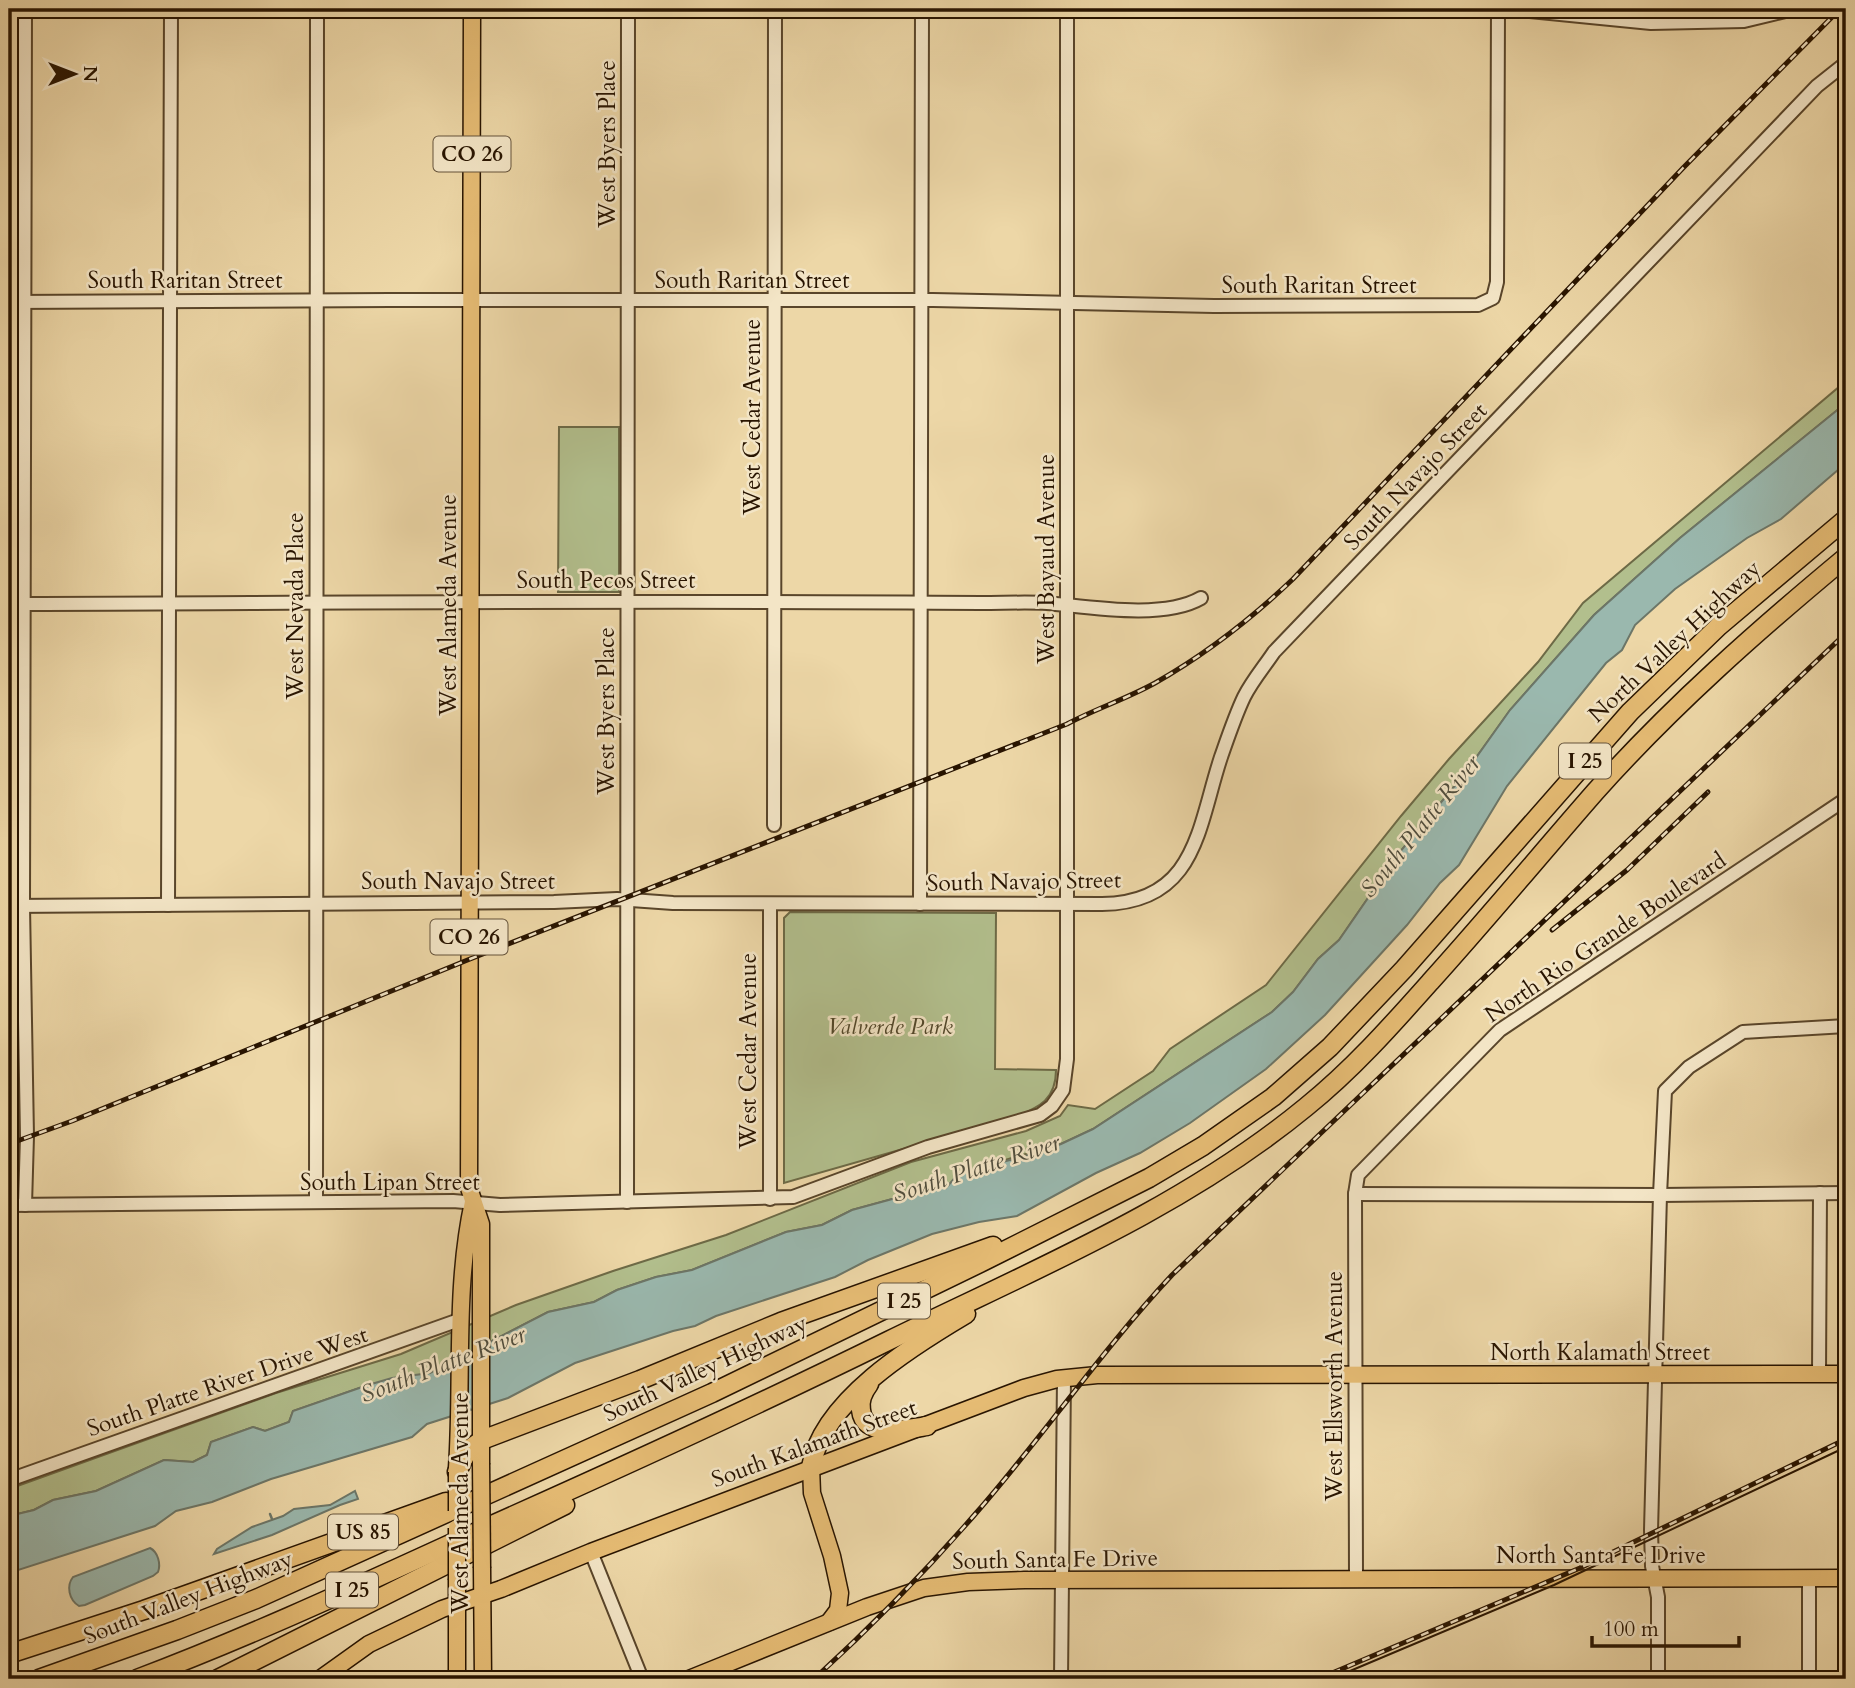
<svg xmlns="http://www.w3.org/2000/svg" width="1855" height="1688" font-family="Cardo,serif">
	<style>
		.green { fill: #b2bf8d; stroke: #6d6a46; stroke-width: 2 }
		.water { fill: #9ab8ae; stroke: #6c7668; stroke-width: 2 }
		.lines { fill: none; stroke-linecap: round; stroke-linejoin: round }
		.stream { stroke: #6c7668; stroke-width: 2.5 }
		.minor-casing { stroke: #59452a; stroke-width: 16 }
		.major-casing { stroke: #281400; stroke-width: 19 }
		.highway-casing { stroke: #281400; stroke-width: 21 }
		.minor { stroke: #f3e5c6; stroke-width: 12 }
		.major { stroke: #e6bc74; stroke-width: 16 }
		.highway { stroke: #e6bc74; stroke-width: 18 }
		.tram { stroke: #281400; stroke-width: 2 }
		.rail-casing { stroke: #281400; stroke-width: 5 }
		.rail { stroke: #f3e5c6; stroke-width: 2.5; stroke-dasharray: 8; stroke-linecap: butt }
		.major-bridge-casing { stroke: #281400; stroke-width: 19; stroke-linecap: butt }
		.major-bridge { stroke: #e6bc74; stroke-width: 16 }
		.labels { text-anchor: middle; stroke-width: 5; stroke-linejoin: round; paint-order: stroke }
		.shield { fill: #f3e5c6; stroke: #65533b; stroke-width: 2 }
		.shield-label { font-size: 21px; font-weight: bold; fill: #281400 }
		.street-label { font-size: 23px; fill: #281400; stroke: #f3e5c6 }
		.park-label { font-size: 23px; font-style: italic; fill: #51472a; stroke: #f3e5c6 }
		.water-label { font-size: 24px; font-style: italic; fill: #504d3d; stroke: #f3e5c6 }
	</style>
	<rect width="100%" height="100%" fill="#edd7a7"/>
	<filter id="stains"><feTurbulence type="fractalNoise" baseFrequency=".00286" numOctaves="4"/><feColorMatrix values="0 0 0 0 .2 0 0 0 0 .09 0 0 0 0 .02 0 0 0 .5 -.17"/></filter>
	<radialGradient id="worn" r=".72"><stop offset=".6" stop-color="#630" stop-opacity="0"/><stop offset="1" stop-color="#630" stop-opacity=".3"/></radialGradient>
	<g class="green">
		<path d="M1846,381V403L1680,538L1594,615L1510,710L1463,776L1399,853L1339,940L1318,959L1293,992L1272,1012L1093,1129L1061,1144L1005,1160L946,1188L935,1183L907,1195L852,1210L822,1225L786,1232L692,1270L656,1277L617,1290L594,1302L548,1312L430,1373L368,1385L293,1411L289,1422L265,1431L253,1427L211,1442L207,1455L193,1462L164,1460L96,1491L53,1500L34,1510L9,1516V1489L276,1393L401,1354L516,1305L613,1271L726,1235L911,1162L1026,1131L1060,1116L1068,1105L1095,1109L1153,1071L1170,1049L1266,985L1401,816L1449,759L1538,662L1583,603Z"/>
		<path d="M559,427H619V592H558Z"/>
		<path d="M790,912L996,913L995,1069L1056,1070C1056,1099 1040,1107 1015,1117L784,1183V918Z"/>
	</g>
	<g class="water">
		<path d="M1846,403V463L1781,519L1747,538L1675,589L1635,625L1622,650L1606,663L1507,786L1459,865L1440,883L1407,925L1325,1015L1266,1069L1190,1123L1140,1153L1096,1173L1017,1216L979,1222L932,1234L868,1260L835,1277L716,1316L695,1326L673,1331L575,1363L508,1398L427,1424L412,1437L271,1479L212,1502L176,1511L155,1526L9,1573V1516L34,1510L53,1500L96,1491L164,1460L193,1462L207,1455L211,1442L253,1427L265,1431L289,1422L293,1411L368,1385L392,1378L430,1373L548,1312L594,1302L617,1290L656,1277L692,1270L786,1232L822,1225L852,1210L907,1195L935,1182L946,1188L959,1173L1026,1156L1061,1144L1093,1129L1272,1012L1293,992L1318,959L1339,940L1399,853L1463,776L1510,710L1594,615L1680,538Z"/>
		<path d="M355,1491L358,1499L340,1505L272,1535L214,1554L217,1549L252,1527L283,1516L294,1509L330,1505Z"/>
		<path d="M150,1548C158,1552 161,1564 158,1572L153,1576L85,1605L79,1606C69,1600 66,1586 73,1577Z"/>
	</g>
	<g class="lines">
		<path class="stream" d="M270,1514L272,1519"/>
		<defs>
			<g id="minor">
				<path d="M25,9L23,906L27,1136L25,1205"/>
				<path d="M1510,9L1651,23L1744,21L1794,9"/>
				<path d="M9,302L390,300H933L1214,306L1478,305L1493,298L1497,282L1498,9"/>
				<path d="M9,604C333,603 657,600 981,603C1003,603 1026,602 1047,603C1090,607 1163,620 1201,598"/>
				<path d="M774,825L775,9"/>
				<path d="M770,904V1199"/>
				<path d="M920,904L922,9"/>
				<path d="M168,905L171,9"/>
				<path d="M9,906L554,902L617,899L673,903L1102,904C1197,903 1198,826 1221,757C1228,737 1235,716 1244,697C1252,681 1264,667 1274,652L1817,86L1846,63"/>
				<path d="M1355,1194L1660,1195L1846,1193"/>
				<path d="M316,1202L317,9"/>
				<path d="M627,1202L628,9"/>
				<path d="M9,1205L453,1201L500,1205L793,1197L928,1147L1040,1115L1052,1106L1063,1090L1067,1059V9"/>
				<path d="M1819,1374L1820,1193"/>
				<path d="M9,1480L459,1320"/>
				<path d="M591,1552L642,1679"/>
				<path d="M1356,1579L1355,1194L1358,1175L1500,1030L1846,799"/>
				<path d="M1061,1679L1064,1378"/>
				<path d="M1658,1679V1597L1652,1566L1651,1530L1660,1195L1665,1091L1689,1067L1743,1032L1846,1026"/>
				<path d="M1809,1679V1578"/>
			</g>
			<g id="major">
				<path d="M472,9L469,1188L481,1224V1463"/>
				<path d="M811,1467L812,1493L832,1556L840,1593L838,1610L829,1622"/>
				<path d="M457,1468C463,1379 454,1290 473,1202"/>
				<path d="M482,1568L483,1679"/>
				<path d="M320,1679L369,1644L442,1609L501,1589L591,1552L1024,1388L1057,1379L1097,1375L1846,1374"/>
				<path d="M457,1679V1580"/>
				<path d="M689,1679L867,1607L924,1588L968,1582L1025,1580L1846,1578"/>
			</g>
			<g id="highway">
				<path d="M869,1384C863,1392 859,1400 861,1410C864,1439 908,1429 927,1426"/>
				<path d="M811,1467C822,1401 912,1346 966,1314"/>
				<path d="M457,1472L468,1450L482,1440L640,1380L781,1322L993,1246"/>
				<path d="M9,1654L144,1610L446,1502"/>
				<path d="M39,1679L177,1630L256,1599L712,1393L984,1261L1149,1178L1203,1146L1273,1097L1330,1047L1404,969L1630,712L1719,626L1846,519"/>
				<path d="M137,1679C254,1635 367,1582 481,1530C618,1469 754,1407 888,1341C1031,1271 1182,1209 1306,1107C1352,1070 1391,1026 1431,981C1487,919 1540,855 1595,792C1672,706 1757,631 1846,557"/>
				<path d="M218,1679L565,1505"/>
			</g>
		</defs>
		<use href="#minor" class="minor-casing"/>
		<use href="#major" class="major-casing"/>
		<use href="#highway" class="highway-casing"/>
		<use href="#minor" class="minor"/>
		<use href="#major" class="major"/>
		<use href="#highway" class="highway"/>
		<path class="tram" d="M1331,1679L1554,1585L1846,1447"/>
		<defs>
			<g id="rail">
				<path d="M1552,930L1627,870L1708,792"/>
				<path d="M9,1144L72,1121L470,959L1067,724C1095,709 1126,699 1155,683C1206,654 1251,619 1293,579L1683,168L1840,9"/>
				<path d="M814,1679C871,1627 926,1571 977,1512C1044,1435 1102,1350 1172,1275L1846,633"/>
				<path d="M1318,1679L1580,1568L1846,1439"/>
			</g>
		</defs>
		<use href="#rail" class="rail-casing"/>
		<use href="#rail" class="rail"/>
		<defs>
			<g id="major-bridge">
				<path d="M481,1463L482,1568"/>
				<path d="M457,1472V1511"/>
				<path d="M457,1528V1580"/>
			</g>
		</defs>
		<use href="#major-bridge" class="major-bridge-casing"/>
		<use href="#major-bridge" class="major-bridge"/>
	</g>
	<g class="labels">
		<g class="shield">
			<rect x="433.5" y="136.5" width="77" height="35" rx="5"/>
			<rect x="1559" y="743.5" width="52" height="35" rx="5"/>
			<rect x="430.5" y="919.5" width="77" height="35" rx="5"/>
			<rect x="878" y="1283.5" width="52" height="35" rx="5"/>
			<rect x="328" y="1514.5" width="70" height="35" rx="5"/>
			<rect x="326" y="1572.5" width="52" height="35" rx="5"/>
		</g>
		<g class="shield-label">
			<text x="472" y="161">CO 26</text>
			<text x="1585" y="768">I 25</text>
			<text x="469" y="944">CO 26</text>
			<text x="904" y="1308">I 25</text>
			<text x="363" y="1539">US 85</text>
			<text x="352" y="1597">I 25</text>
		</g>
		<g class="street-label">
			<text transform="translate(607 144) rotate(-90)" y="8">West Byers Place</text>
			<text x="185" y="288">South Raritan Street</text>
			<text x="752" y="288">South Raritan Street</text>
			<text x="1319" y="293">South Raritan Street</text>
			<text transform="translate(752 417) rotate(-90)" y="8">West Cedar Avenue</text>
			<text transform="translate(1415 476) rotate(-46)" y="8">South Navajo Street</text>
			<text transform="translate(1046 559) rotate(-90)" y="8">West Bayaud Avenue</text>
			<text x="606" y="588">South Pecos Street</text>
			<text transform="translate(448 605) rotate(-90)" y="8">West Alameda Avenue</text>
			<text transform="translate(295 606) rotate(-90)" y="8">West Nevada Place</text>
			<text transform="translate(1674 641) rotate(-43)" y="8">North Valley Highway</text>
			<text transform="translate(606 711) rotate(-90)" y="8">West Byers Place</text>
			<text x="458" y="889">South Navajo Street</text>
			<text transform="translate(1024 881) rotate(-1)" y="8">South Navajo Street</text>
			<text transform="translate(1605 937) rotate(-34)" y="8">North Rio Grande Boulevard</text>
			<text transform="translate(748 1051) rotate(-90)" y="8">West Cedar Avenue</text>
			<text x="390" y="1190">South Lipan Street</text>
			<text x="1600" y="1360">North Kalamath Street</text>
			<text transform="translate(705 1368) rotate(-25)" y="8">South Valley Highway</text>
			<text transform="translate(227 1381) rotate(-19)" y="8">South Platte River Drive West</text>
			<text transform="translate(1334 1386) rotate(-90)" y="8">West Ellsworth Avenue</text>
			<text transform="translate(814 1443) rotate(-20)" y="8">South Kalamath Street</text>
			<text transform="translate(460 1503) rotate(-90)" y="8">West Alameda Avenue</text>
			<text x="1601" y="1563">North Santa Fe Drive</text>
			<text transform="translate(1055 1559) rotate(-1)" y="8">South Santa Fe Drive</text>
			<text transform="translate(188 1597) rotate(-21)" y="8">South Valley Highway</text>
		</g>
		<g class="park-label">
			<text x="890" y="1034">Valverde Park</text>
		</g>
		<g class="water-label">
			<text transform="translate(1420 826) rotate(-51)" y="8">South Platte River</text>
			<text transform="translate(976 1168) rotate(-18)" y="8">South Platte River</text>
			<text transform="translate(443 1364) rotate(-21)" y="8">South Platte River</text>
		</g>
	</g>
	<rect width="1855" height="1688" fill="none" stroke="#edd7a7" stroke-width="35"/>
	<rect x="10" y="10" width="1834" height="1667" fill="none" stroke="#281400" stroke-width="3.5"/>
	<rect x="18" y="18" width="1820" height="1653" fill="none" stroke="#281400" stroke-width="2"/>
	<g transform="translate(74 74) rotate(90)" stroke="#f3e5c6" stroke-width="5" paint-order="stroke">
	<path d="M0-5L12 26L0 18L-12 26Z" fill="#281400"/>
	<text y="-10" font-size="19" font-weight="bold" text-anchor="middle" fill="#281400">N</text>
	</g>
	<path d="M1592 1636v10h147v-10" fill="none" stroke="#281400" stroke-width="3.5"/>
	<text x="1603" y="1636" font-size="21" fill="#281400" stroke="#f3e5c6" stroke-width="5" paint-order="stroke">100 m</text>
	<rect width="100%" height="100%" filter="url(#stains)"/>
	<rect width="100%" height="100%" fill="url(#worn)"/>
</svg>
